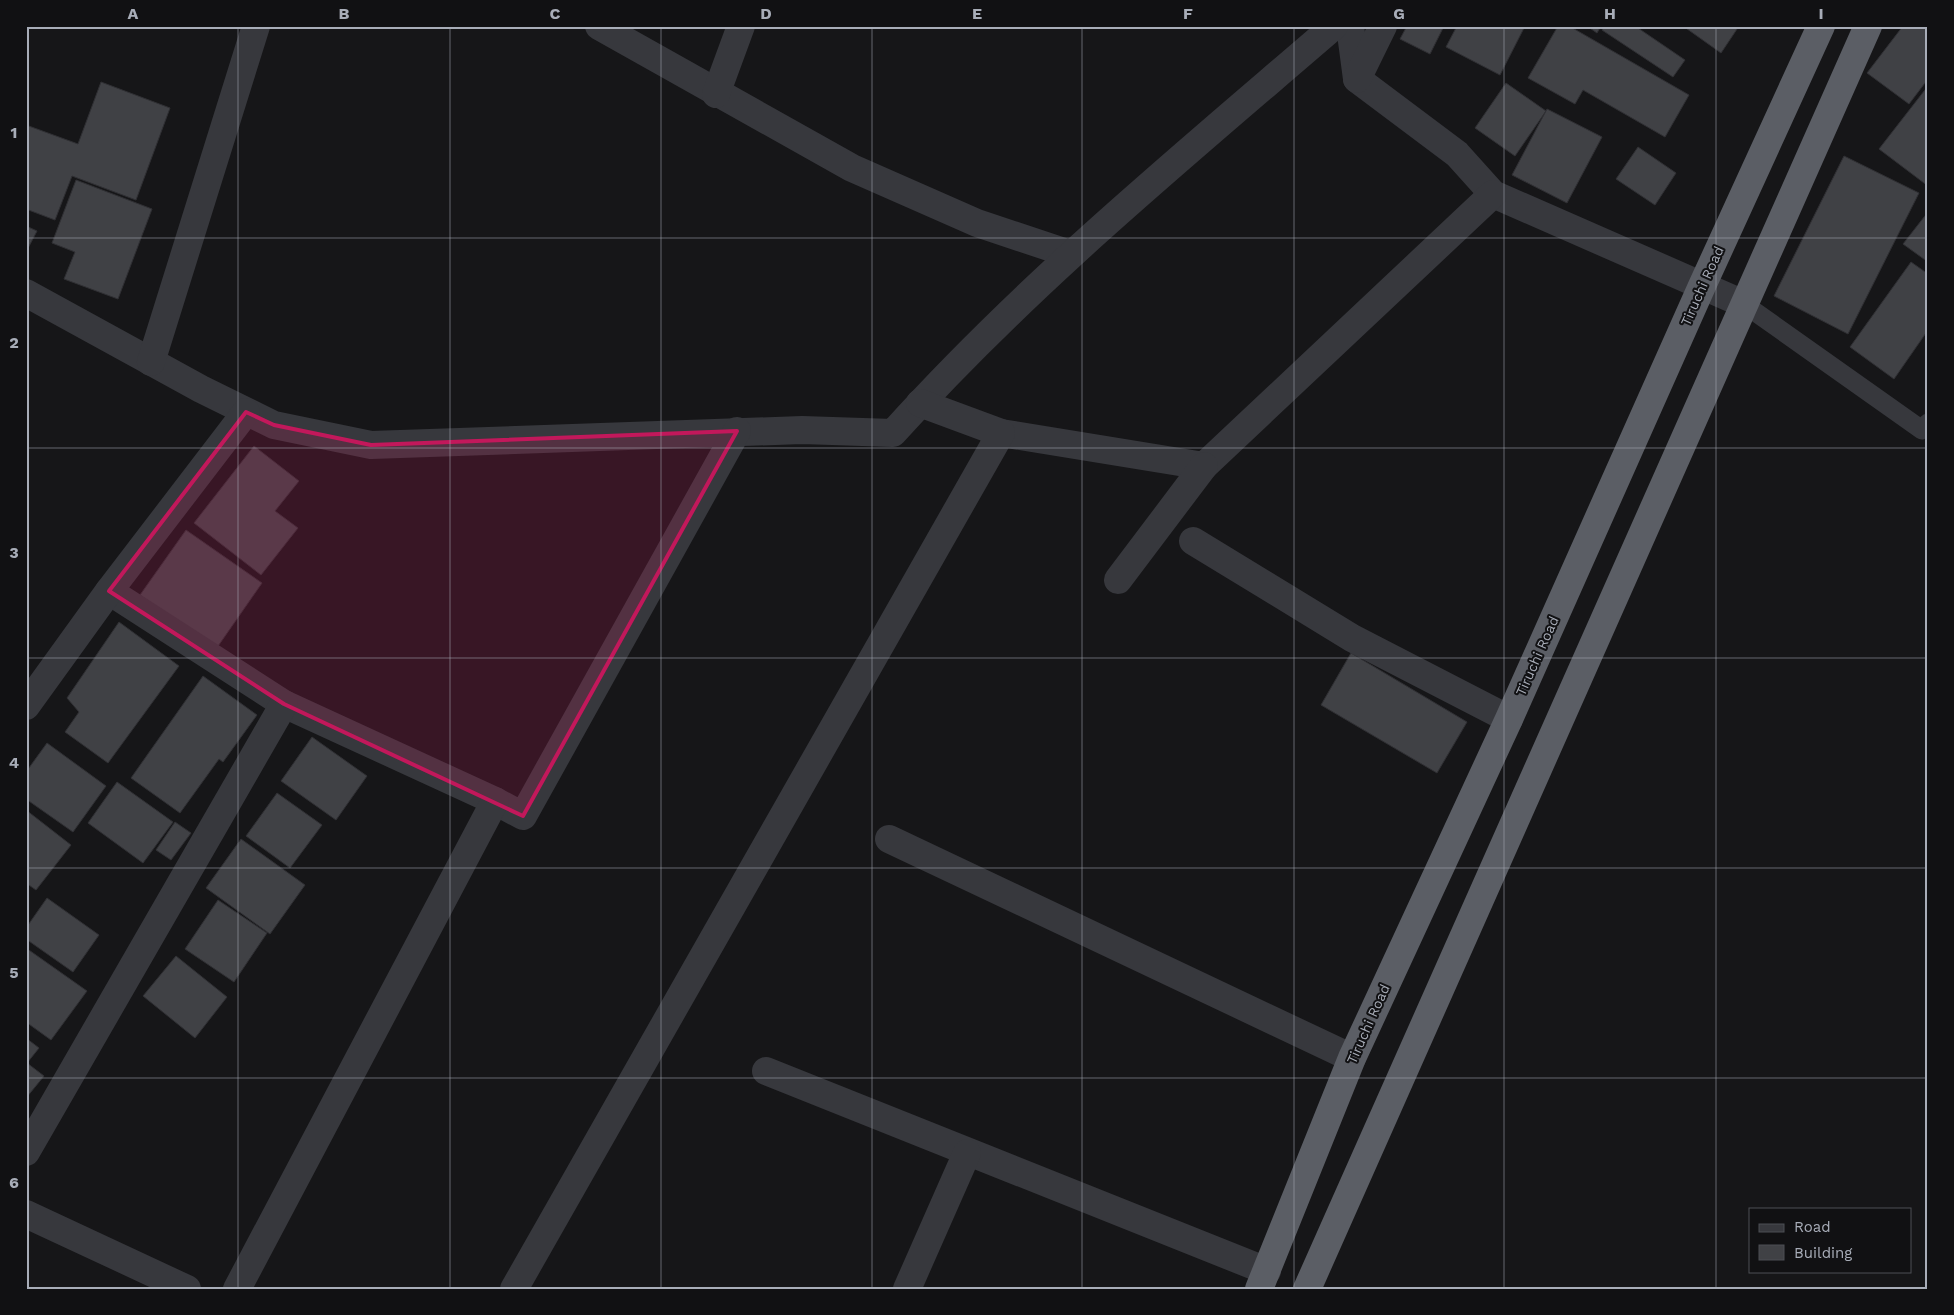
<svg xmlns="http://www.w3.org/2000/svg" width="1954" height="1315" font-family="'Work Sans',sans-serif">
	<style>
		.building { fill: #404145; stroke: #303034 }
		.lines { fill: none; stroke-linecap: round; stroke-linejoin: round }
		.service { stroke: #37383d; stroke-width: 19 }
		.minor { stroke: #37383d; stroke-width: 28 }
		.trunk { stroke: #5b5e65; stroke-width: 28 }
		.marked { fill: #c2185b; fill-opacity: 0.2; stroke: #c2185b; stroke-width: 4; stroke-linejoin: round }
		.grid { fill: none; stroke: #a8adb8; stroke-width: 1; stroke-opacity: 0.55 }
		.labels { text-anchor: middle; stroke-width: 4; stroke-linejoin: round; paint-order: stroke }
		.street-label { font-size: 14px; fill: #a8adb8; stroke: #111113 }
		.neatline { fill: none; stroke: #a8adb8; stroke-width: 2 }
		.grid-label { font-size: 16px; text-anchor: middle; font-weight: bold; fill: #a8adb8 }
	</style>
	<rect width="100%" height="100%" fill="#161618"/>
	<g class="building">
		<path d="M1407,26H1444L1430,54L1400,39Z"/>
		<path d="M1457,26H1525L1500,75L1446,47Z"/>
		<path d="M1558,26H1569L1689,95L1665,137L1583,90L1575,104L1528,78Z"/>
		<path d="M1587,26H1601L1597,33Z"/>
		<path d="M1605,26H1635L1685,60L1673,77L1602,30Z"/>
		<path d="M1683,26H1739L1721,53Z"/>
		<path d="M1903,26H1928V79L1909,104L1867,73Z"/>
		<path d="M101,82L170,108L136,200L72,176L55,220L26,209V125L78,144Z"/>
		<path d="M1506,83L1546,111L1515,156L1475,128Z"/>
		<path d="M1928,86V186L1879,149Z"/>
		<path d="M1547,109L1602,137L1567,203L1512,175Z"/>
		<path d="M1638,147L1676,173L1655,205L1616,179Z"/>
		<path d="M1844,156L1919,193L1848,334L1774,296Z"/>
		<path d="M76,180L152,209L118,299L64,279L75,252L52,243Z"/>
		<path d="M1928,212V262L1903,244Z"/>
		<path d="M26,226L37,231L26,252Z"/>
		<path d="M1911,262L1928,274V330L1894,379L1850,347Z"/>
		<path d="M254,446L299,481L275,511L298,528L261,575L194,523Z"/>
		<path d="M186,530L262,583L216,649L140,595Z"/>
		<path d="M119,622L179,666L108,763L65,732L79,712L67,698Z"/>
		<path d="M1351,653L1467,722L1437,773L1321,705Z"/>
		<path d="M203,676L257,715L223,762L219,759L180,813L131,778Z"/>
		<path d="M312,737L367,776L336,820L281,781Z"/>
		<path d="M47,743L106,786L73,832L26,799V772Z"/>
		<path d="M117,782L173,822L143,863L88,823Z"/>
		<path d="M277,793L322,825L290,868L246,836Z"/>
		<path d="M26,810L71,845L36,890L26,883Z"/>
		<path d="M175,822L191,833L171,860L156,850Z"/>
		<path d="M241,839L305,885L270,934L206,888Z"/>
		<path d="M47,898L99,935L73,972L26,939V928Z"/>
		<path d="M218,900L267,933L234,982L185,949Z"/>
		<path d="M26,948L87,991L51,1040L26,1022Z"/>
		<path d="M176,956L227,997L195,1038L143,996Z"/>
		<path d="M26,1038L39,1048L27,1063L44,1076L26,1098Z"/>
	</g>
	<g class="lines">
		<path class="service" d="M1744,304L1922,430L1928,423"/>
		<g class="minor">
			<path d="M599,26L852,168L977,223L1070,254"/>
			<path d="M1350,26L1357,79L1457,154L1493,194L1744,304"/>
			<path d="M1357,79L1383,26"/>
			<path d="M716,94L741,26"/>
			<path d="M26,293L201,389L274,425L371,445L802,430L893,433C1027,284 1182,157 1334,26"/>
			<path d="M151,362L256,26"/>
			<path d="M1001,433L1204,466L1493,194"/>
			<path d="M1193,541L1352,638L1509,719"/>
			<path d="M1118,580L1204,466"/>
			<path d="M109,591L284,704L495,801L523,816L737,431"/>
			<path d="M26,706L109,591L246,412"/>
			<path d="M889,839L1352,1058"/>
			<path d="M766,1071L1267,1271"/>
			<path d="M26,1152L284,704"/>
			<path d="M26,1214L187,1289"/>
			<path d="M237,1289L495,801"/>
			<path d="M514,1289L1001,433L920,403"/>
			<path d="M907,1289L967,1153"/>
		</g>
		<g class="trunk">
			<path d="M1259,1289L1352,1058L1509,719L1702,286L1821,26"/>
			<path d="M1307,1289L1868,26"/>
		</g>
	</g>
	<path class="marked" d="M246,412L274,425L371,445L737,431L523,816L284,704L109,591Z"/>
	<path class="grid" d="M238,26V1289M450,26V1289M661,26V1289M872,26V1289M1082,26V1289M1294,26V1289M1504,26V1289M1716,26V1289M26,238H1928M26,448H1928M26,658H1928M26,868H1928M26,1078H1928"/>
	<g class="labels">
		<g class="street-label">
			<text transform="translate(1702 286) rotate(-66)" y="5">Tiruchi Road</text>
			<text transform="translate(1537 656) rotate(-66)" y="5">Tiruchi Road</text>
			<text transform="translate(1368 1024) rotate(-66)" y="5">Tiruchi Road</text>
		</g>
	</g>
	<rect width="1954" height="1315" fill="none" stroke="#111113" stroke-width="55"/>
	<rect x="1749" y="1208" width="162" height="65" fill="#111113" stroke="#4d4f55"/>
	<rect x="1759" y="1224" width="25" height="8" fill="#37383d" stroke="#4d4f55"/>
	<text x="1794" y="1232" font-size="15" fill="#a8adb8">Road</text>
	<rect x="1759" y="1245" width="25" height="15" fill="#404145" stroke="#4d4f55"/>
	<text x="1794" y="1258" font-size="15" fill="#a8adb8">Building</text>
	<rect x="28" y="28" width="1898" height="1260" class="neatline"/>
	<g class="grid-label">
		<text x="133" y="19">A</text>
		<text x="344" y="19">B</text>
		<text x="555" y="19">C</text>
		<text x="766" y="19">D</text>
		<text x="977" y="19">E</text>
		<text x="1188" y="19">F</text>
		<text x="1399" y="19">G</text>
		<text x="1610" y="19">H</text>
		<text x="1821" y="19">I</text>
		<text x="14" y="138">1</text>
		<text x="14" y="348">2</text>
		<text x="14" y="558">3</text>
		<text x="14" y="768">4</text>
		<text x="14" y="978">5</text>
		<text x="14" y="1188">6</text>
	</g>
</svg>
